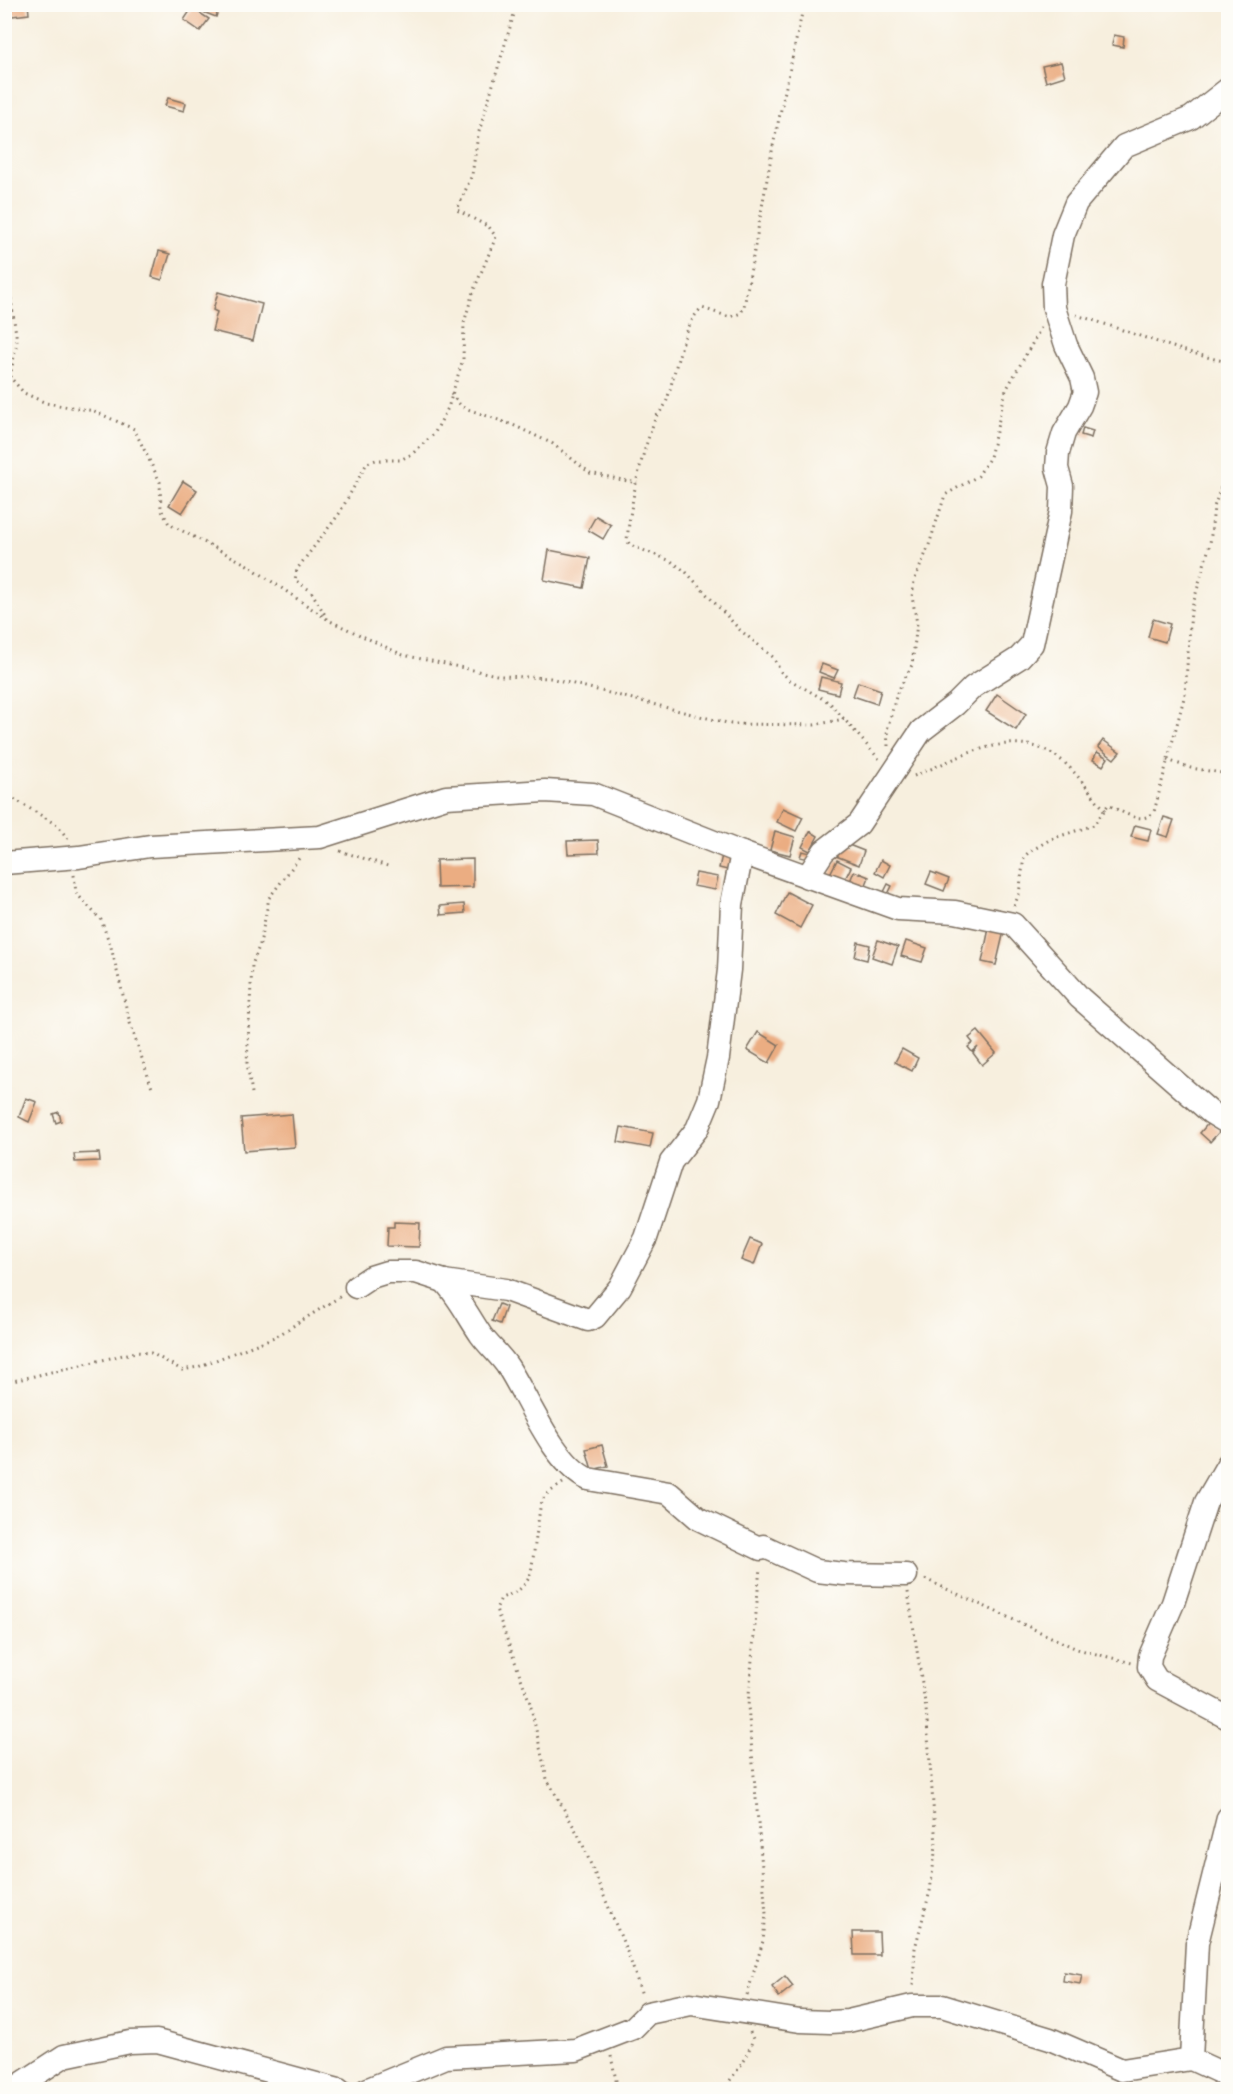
<svg xmlns="http://www.w3.org/2000/svg" width="1233" height="2094" font-family="'Comic Neue',sans-serif">
	<style>
		.building { fill: #ebad82 }
		.lines { fill: none; stroke-linecap: round; stroke-linejoin: round }
		.minor-casing { stroke: #7d6f61; stroke-width: 25 }
		.path { stroke: #7d6f61; stroke-width: 3; stroke-dasharray: 1.5 4.5; stroke-linecap: butt }
		.minor { stroke: #fff; stroke-width: 22 }
	</style>
	<rect width="100%" height="100%" fill="#fdfcf7"/>
	<filter id="ink" filterUnits="userSpaceOnUse"><feTurbulence type="fractalNoise" baseFrequency=".0167" numOctaves="2"/><feDisplacementMap in="SourceGraphic" scale="12" xChannelSelector="R" yChannelSelector="G"/><feConvolveMatrix kernelMatrix="1 2 1 2 8 2 1 2 1" color-interpolation-filters="sRGB"/></filter>
	<filter id="wash" filterUnits="userSpaceOnUse"><feTurbulence type="fractalNoise" baseFrequency=".008" numOctaves="4" result="noise"/><feDisplacementMap in="SourceGraphic" scale="24" xChannelSelector="R" yChannelSelector="G"/><feGaussianBlur stdDeviation="1.35" result="paint"/><feColorMatrix in="noise" values="0 0 0 0 0 0 0 0 0 0 0 0 0 0 0 0 0 1.4 0 .05"/><feComposite in="paint" operator="in"/></filter>
	<g filter="url(#wash)">
		<rect width="100%" height="100%" fill="#f7efde"/>
		<g id="blocks">
			<g class="building">
				<path d="M28,4L29,14L4,17V6Z"/>
				<path d="M206,4H220L216,17L203,12Z"/>
				<path d="M192,8L209,19L200,31L184,20Z"/>
				<path d="M1114,35L1124,37L1123,47L1112,45Z"/>
				<path d="M1061,62L1065,76L1046,82L1042,66Z"/>
				<path d="M168,98L186,103L184,111L165,106Z"/>
				<path d="M159,251L170,254L162,280L152,277Z"/>
				<path d="M218,292L262,304L253,341L212,331L217,312L213,310Z"/>
				<path d="M1083,428L1093,431L1091,438L1081,435Z"/>
				<path d="M183,481L197,490L182,513L169,505Z"/>
				<path d="M596,516L611,525L603,539L588,530Z"/>
				<path d="M549,550L590,558L584,588L544,580Z"/>
				<path d="M1153,619L1170,624L1165,642L1148,637Z"/>
				<path d="M822,664L838,670L834,678L819,672Z"/>
				<path d="M821,677L841,682L838,694L818,689Z"/>
				<path d="M858,682L881,690L877,704L853,696Z"/>
				<path d="M997,694L1026,714L1016,730L986,711Z"/>
				<path d="M1103,740L1120,752L1114,759L1098,747Z"/>
				<path d="M1097,752L1108,758L1103,766L1093,760Z"/>
				<path d="M783,808L803,817L796,831L777,822Z"/>
				<path d="M1164,817L1174,820L1168,837L1158,834Z"/>
				<path d="M1135,825L1151,829L1148,841L1131,837Z"/>
				<path d="M775,831L795,837L790,855L770,850Z"/>
				<path d="M810,831L818,836L810,851L802,847Z"/>
				<path d="M598,840L599,853L568,854L567,841Z"/>
				<path d="M841,842L864,851L859,865L836,856Z"/>
				<path d="M802,851L814,854L812,860L800,857Z"/>
				<path d="M722,855L739,858L736,872L719,868Z"/>
				<path d="M473,859V887L437,888L436,860Z"/>
				<path d="M837,860L851,867L843,883L829,876Z"/>
				<path d="M881,860L890,865L884,877L875,872Z"/>
				<path d="M854,871L869,877L864,890L849,884Z"/>
				<path d="M931,872L949,879L944,891L926,884Z"/>
				<path d="M696,873L718,877L715,890L693,886Z"/>
				<path d="M888,884L892,886L888,894L884,892Z"/>
				<path d="M787,892L812,905L800,928L776,915Z"/>
				<path d="M464,904L465,913L441,915L440,906Z"/>
				<path d="M989,928L1004,931L996,965L982,962Z"/>
				<path d="M878,940L898,947L892,964L872,957Z"/>
				<path d="M906,941L927,948L922,962L901,956Z"/>
				<path d="M858,942L870,945L867,960L855,957Z"/>
				<path d="M978,1031L996,1053L982,1065L973,1053L978,1047L972,1052L968,1047L973,1043L969,1038Z"/>
				<path d="M758,1032L779,1045L769,1063L747,1050Z"/>
				<path d="M902,1049L918,1058L912,1071L895,1062Z"/>
				<path d="M26,1098L37,1102L29,1122L19,1117Z"/>
				<path d="M59,1112L61,1121L56,1123L53,1114Z"/>
				<path d="M292,1114L295,1147L244,1151L241,1118Z"/>
				<path d="M1210,1121L1220,1131L1210,1142L1200,1133Z"/>
				<path d="M621,1127L653,1133L650,1148L618,1142Z"/>
				<path d="M99,1153L100,1161L75,1162L74,1154Z"/>
				<path d="M394,1222L420,1223L419,1247L387,1246L388,1227H394Z"/>
				<path d="M750,1239L762,1244L754,1265L741,1260Z"/>
				<path d="M499,1304L506,1307L500,1324L492,1321Z"/>
				<path d="M602,1445L608,1466L592,1470L586,1449Z"/>
				<path d="M853,1932H879L880,1955H854Z"/>
				<path d="M1064,1972L1082,1975L1080,1984L1063,1981Z"/>
				<path d="M785,1976L793,1986L779,1997L772,1987Z"/>
			</g>
		</g>
	</g>
	<g filter="url(#ink)">
		<use href="#blocks" fill-opacity="0" stroke="#7d6f61" stroke-width="1.5"/>
		<g class="lines">
			<defs>
				<g id="minor">
					<path d="M4,863L79,857L150,846L320,837L446,797L545,791L593,794L742,853L898,909L955,912L1013,924L1080,998L1210,1112L1228,1123"/>
					<path d="M807,877L824,851L859,824L921,731L956,704L973,687L1019,658L1032,644L1061,511L1062,486L1057,468L1058,453L1064,433L1080,406L1085,392L1082,378L1066,345L1054,308L1053,284L1063,235L1076,203L1124,146L1191,118L1228,89"/>
					<path d="M444,1281C459,1297 468,1316 481,1335C489,1346 500,1355 508,1367C528,1398 554,1464 588,1479L669,1493L699,1519L761,1549L763,1546L817,1571L844,1574L906,1575"/>
					<path d="M356,1287L371,1277L387,1272H416L444,1281L506,1290L588,1320L595,1317L620,1287L646,1238L671,1162L697,1129L709,1100L718,1058L729,970L732,904L742,853"/>
					<path d="M1228,1464L1206,1502L1173,1603L1150,1656L1149,1667L1157,1680L1228,1718"/>
					<path d="M1191,2059L1197,1943L1228,1818"/>
					<path d="M12,2090L64,2056L130,2042L157,2041L339,2090"/>
					<path d="M366,2090L446,2057L576,2050L633,2028L648,2013L691,2004L800,2021L830,2022L848,2021L912,2006H942L1050,2039L1122,2070L1191,2059L1228,2076"/>
				</g>
			</defs>
			<use href="#minor" class="minor-casing"/>
			<g class="path">
				<path d="M517,4L478,135L472,175L457,210L489,227L496,237L473,292L464,323L463,359L448,408L434,434L412,454L400,460H376L367,463L339,514L297,569L295,580L311,591L328,620L403,655L501,676L550,678L731,724L814,725L844,719"/>
				<path d="M804,4L773,146L744,307L741,313L730,317L702,308C683,322 674,380 666,403C663,410 656,414 654,422C640,459 631,501 627,540L630,545L671,561L686,572L740,630L773,657L781,672L790,680L830,703L879,759"/>
				<path d="M4,251L17,341L10,377L24,393L46,403L94,411L134,429L160,482L161,509L169,524L246,564L327,619"/>
				<path d="M1076,315C1127,330 1176,351 1228,362"/>
				<path d="M451,394L462,407L513,425L553,444L590,473L637,483"/>
				<path d="M888,746L887,730L897,693L912,665L917,623L912,597L914,581L928,548L945,495L978,476L990,457L1006,390L1041,328"/>
				<path d="M1167,760L1191,768L1228,774"/>
				<path d="M914,776C962,757 1018,721 1066,764C1080,777 1092,795 1105,810"/>
				<path d="M4,793L57,825L68,839"/>
				<path d="M340,851L391,867"/>
				<path d="M74,875L76,893L101,920L111,947L130,1023L152,1088"/>
				<path d="M1014,906L1019,894L1024,857L1029,852L1051,839L1094,825L1108,805C1122,811 1141,826 1154,812L1185,694L1191,611L1210,544L1214,507L1228,467"/>
				<path d="M252,1093L247,1063L252,965L260,944L269,898L300,857"/>
				<path d="M4,1378L13,1381L136,1352L151,1353L182,1370L198,1367L277,1336L341,1296"/>
				<path d="M563,1483L548,1493L541,1501L531,1573C525,1588 516,1593 501,1598L496,1609L530,1703L547,1779L580,1838L630,1959L642,1995"/>
				<path d="M925,1579L1077,1649L1132,1663"/>
				<path d="M908,1592L926,1709L936,1845L930,1891L915,1948L913,1986"/>
				<path d="M747,1995L763,1941L766,1914L748,1706L760,1567"/>
				<path d="M611,2056L618,2090"/>
				<path d="M723,2090L746,2058L753,2039L750,2032"/>
			</g>
			<use href="#minor" class="minor"/>
		</g>
	</g>
	<rect width="1233" height="2094" fill="none" stroke="#fdfcf7" stroke-width="24"/>
</svg>
